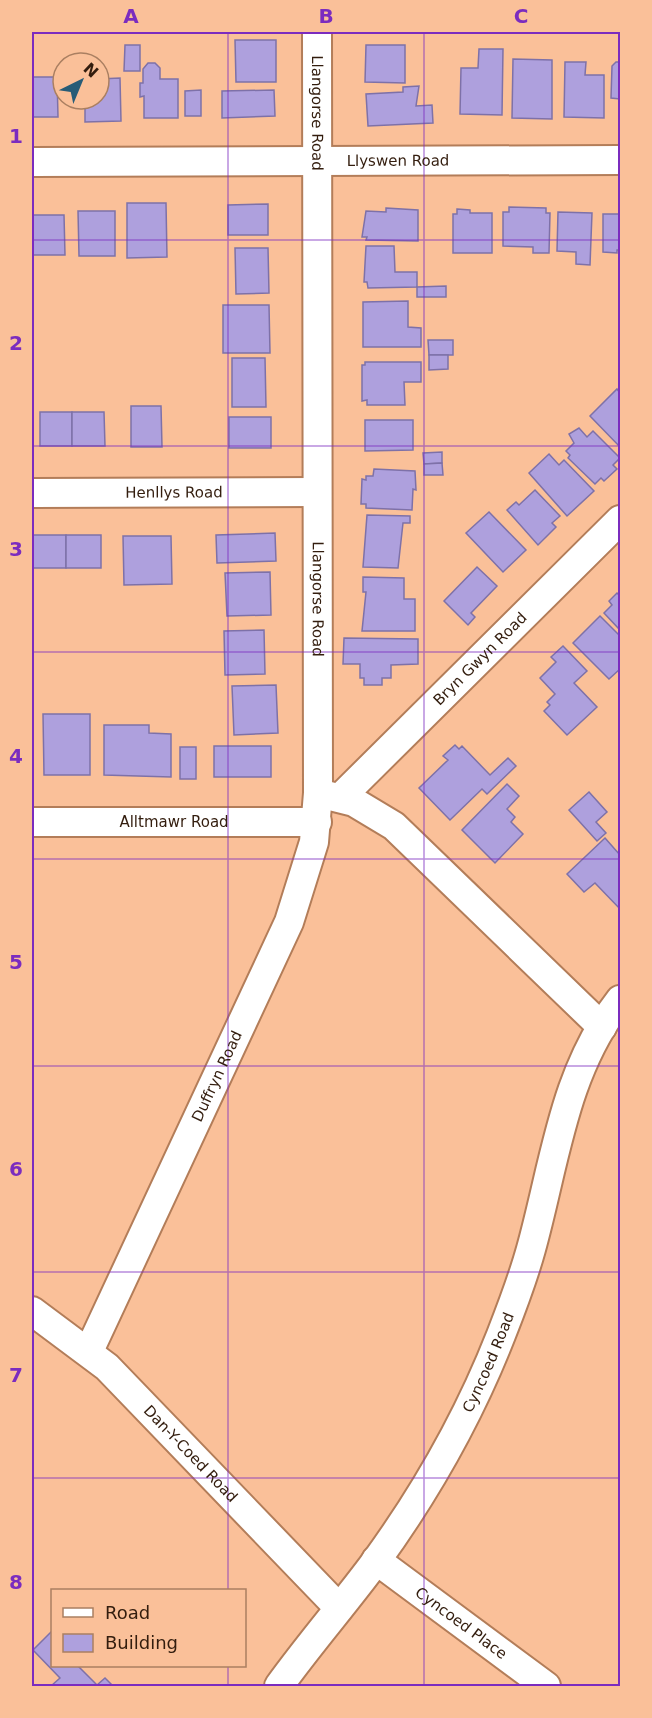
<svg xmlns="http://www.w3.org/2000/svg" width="652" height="1718" font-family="'DejaVu Sans',sans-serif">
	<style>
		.building { fill: #aea0dd; stroke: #7e71a8; stroke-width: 1.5 }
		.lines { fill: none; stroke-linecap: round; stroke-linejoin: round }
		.minor-casing { stroke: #b37d59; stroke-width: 32 }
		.minor { stroke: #fff; stroke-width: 28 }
		.grid { fill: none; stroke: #7b2cbf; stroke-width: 1.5; stroke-opacity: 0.55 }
		.labels { text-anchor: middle; stroke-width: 5; stroke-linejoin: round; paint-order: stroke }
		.street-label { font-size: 15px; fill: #331d0e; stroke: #fac099 }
		.neatline { fill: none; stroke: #7b2cbf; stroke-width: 2 }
		.grid-label { font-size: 20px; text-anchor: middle; font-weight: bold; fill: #7b2cbf }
	</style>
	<rect width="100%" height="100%" fill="#fac099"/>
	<g class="building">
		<path d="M235,40H276V82H236Z"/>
		<path d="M125,45H140V71H124Z"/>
		<path d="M366,45H405V83L365,82Z"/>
		<path d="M479,49H503L502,115L460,114L461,68H478Z"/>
		<path d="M513,59L552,60V119L512,118Z"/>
		<path d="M565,62H586L585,75H604V118L564,117Z"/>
		<path d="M616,62H620V99L611,98L612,66Z"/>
		<path d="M148,63H155L160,68V79H178V118H144V96L140,97V83H143V69Z"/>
		<path d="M32,77H57L58,117H32Z"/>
		<path d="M120,78L121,121L85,122V99H99V79Z"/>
		<path d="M419,86L416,106L432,105L433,123L368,126L366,94L403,92V87Z"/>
		<path d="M201,90V116H185V91Z"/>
		<path d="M274,90L275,116L222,118V91Z"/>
		<path d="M127,203H166L167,257L127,258Z"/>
		<path d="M268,204V235H228V205Z"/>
		<path d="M509,207L546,208V213H550L549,253H533V247L503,246V212H509Z"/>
		<path d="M386,208L418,210V241L366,240L367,237H362L366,211L386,212Z"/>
		<path d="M457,209L470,210V213H492V253H453V214H457Z"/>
		<path d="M78,211H115V256H79Z"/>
		<path d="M558,212L592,213L590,265L576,264V252L557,251Z"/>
		<path d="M603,214H620V250H617V253L603,252Z"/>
		<path d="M33,215H64L65,255H33Z"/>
		<path d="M366,246H394L395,272H417V287L368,288L367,282H364Z"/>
		<path d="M235,248H268L269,293L236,294Z"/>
		<path d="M446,286V297H417V287Z"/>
		<path d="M408,301V327L421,328V347H363V302Z"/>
		<path d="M223,305H269L270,353H223Z"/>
		<path d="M428,340H453V355H429Z"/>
		<path d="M429,355H448V369L429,370Z"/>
		<path d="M232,358H265L266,407H232Z"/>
		<path d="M365,362H421V382H404L405,405H367V400L362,401V365H365Z"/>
		<path d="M617,389L620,393V447L590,416Z"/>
		<path d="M131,406H161L162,447H131Z"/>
		<rect x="40" y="412" width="32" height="34"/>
		<path d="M72,412H104L105,446H72Z"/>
		<rect x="229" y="417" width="42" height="31"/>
		<path d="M365,420H413V450L365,451Z"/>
		<path d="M579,428L587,437L593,431L620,458L613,465L617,469L604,481L601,478L595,484L568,458L570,455L566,451L574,443L569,434Z"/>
		<path d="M442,452V463L424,464L423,453Z"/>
		<path d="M549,454L559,465L564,460L594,491L567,516L529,473Z"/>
		<path d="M442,463L443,475H424V464Z"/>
		<path d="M374,469L415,471L416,490L413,489L412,510L366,508V504H361L362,479L366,480V476H373Z"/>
		<path d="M535,490L560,516L552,523L556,527L538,545L507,510L516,502L519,505Z"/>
		<path d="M489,512L526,550L503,572L466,533Z"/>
		<path d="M367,515L410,516V523H403L398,568L363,567Z"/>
		<path d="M275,533L276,561L217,563L216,535Z"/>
		<rect x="32" y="535" width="34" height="33"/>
		<rect x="66" y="535" width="35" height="33"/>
		<path d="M123,536H171L172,584L124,585Z"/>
		<path d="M477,567L497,586L471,613L475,617L468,625L444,601Z"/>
		<path d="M270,572L271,615L227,616L225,573Z"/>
		<path d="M363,577L404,578V599H415V631H362L366,592H363Z"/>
		<path d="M617,593L620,596V630L604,613L612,605L609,601Z"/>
		<path d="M600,616L620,636V669L609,679L573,643Z"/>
		<path d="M264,630L265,674L225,675L224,631Z"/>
		<path d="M344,638L418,639V664L391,665V678H382V685H364V678H360V664H343Z"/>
		<path d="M563,646L587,671L574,683L597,707L567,735L544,711L550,705L547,702L555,694L540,678L556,662L551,657Z"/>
		<path d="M276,685L278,733L234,735L232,686Z"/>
		<path d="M43,714H90V775H44Z"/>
		<path d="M104,725H149V733L171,734V777L104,775Z"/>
		<path d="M455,745L459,749L462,746L490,775L508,758L516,766L487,794L482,789L450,820L419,788L448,760L443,756Z"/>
		<rect x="214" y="746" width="57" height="31"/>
		<rect x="180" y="747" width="16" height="32"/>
		<path d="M507,784L519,796L507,809L515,817L511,822L523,834L495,863L462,830Z"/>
		<path d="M589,792L607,812L596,822L606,833L597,841L569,810Z"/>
		<path d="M605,838L620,855V909L595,883L584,892L567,874Z"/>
		<path d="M52,1631V1666H78L97,1685L105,1678L113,1686H51L60,1678L33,1650Z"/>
	</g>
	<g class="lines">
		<defs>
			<g id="minor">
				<path id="s1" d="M317,32L318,793L354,802L394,826L602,1027"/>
				<path id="s2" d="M32,162L620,160"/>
				<path id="s3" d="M32,493L317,492"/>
				<path id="s4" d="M341,797L620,520"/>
				<path id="s5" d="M32,822H317"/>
				<path id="s6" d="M32,1311L107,1367L339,1608"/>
				<path id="s7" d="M89,1351L289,922L314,842L318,793"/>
				<path id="s8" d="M376,1560L546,1686"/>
				<path id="s9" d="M279,1686C310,1643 345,1603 376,1561C426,1492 470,1414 501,1335C512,1307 523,1278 531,1249C555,1163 563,1073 620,1000"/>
			</g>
		</defs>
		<use href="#minor" class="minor-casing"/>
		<use href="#minor" class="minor"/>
	</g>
	<path class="grid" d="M228,32V1590M424,32V1686M32,240H620M32,446H620M32,652H620M32,859H620M32,1066H620M32,1272H620M32,1478H620M228,1666V1686"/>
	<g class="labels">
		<g class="street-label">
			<text dy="5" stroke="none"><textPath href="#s1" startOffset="81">Llangorse Road</textPath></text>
			<text dy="5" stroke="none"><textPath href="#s2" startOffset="366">Llyswen Road</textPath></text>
			<text dy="5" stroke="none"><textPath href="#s3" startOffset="142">Henllys Road</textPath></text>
			<text dy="5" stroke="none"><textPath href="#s1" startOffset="567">Llangorse Road</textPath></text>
			<text dy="5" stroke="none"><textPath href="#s4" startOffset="196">Bryn Gwyn Road</textPath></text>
			<text dy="5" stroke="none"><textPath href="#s5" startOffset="142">Alltmawr Road</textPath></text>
			<text dy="5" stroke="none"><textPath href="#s7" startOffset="303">Duffryn Road</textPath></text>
			<text dy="5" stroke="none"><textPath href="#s9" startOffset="387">Cyncoed Road</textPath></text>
			<text dy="5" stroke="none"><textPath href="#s6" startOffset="214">Dan-Y-Coed Road</textPath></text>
			<text dy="5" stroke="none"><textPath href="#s8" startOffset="106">Cyncoed Place</textPath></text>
		</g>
	</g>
	<rect width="652" height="1718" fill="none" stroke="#fac099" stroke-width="66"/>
	<rect x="51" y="1589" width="195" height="78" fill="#fac099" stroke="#aa7f61" stroke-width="1.5"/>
	<rect x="63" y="1608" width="30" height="9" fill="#ffffff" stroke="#aa7f61" stroke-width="1.5"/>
	<text x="105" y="1619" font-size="18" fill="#331d0e">Road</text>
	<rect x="63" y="1634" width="30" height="18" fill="#aea0dd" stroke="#aa7f61" stroke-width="1.5"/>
	<text x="105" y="1649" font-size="18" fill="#331d0e">Building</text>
	<g transform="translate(81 81) rotate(43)"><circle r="28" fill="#fac099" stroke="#aa7f61" stroke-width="1.5"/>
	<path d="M0-4.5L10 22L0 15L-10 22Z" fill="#275c77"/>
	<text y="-9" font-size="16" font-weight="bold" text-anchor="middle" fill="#331d0e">N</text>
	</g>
	<rect x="33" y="33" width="586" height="1652" class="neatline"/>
	<g class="grid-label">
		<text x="131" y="23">A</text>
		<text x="326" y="23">B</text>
		<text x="521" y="23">C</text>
		<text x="16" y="143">1</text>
		<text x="16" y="350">2</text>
		<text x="16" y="556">3</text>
		<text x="16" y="763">4</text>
		<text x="16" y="969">5</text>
		<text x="16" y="1176">6</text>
		<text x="16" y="1382">7</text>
		<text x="16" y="1589">8</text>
	</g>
</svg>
